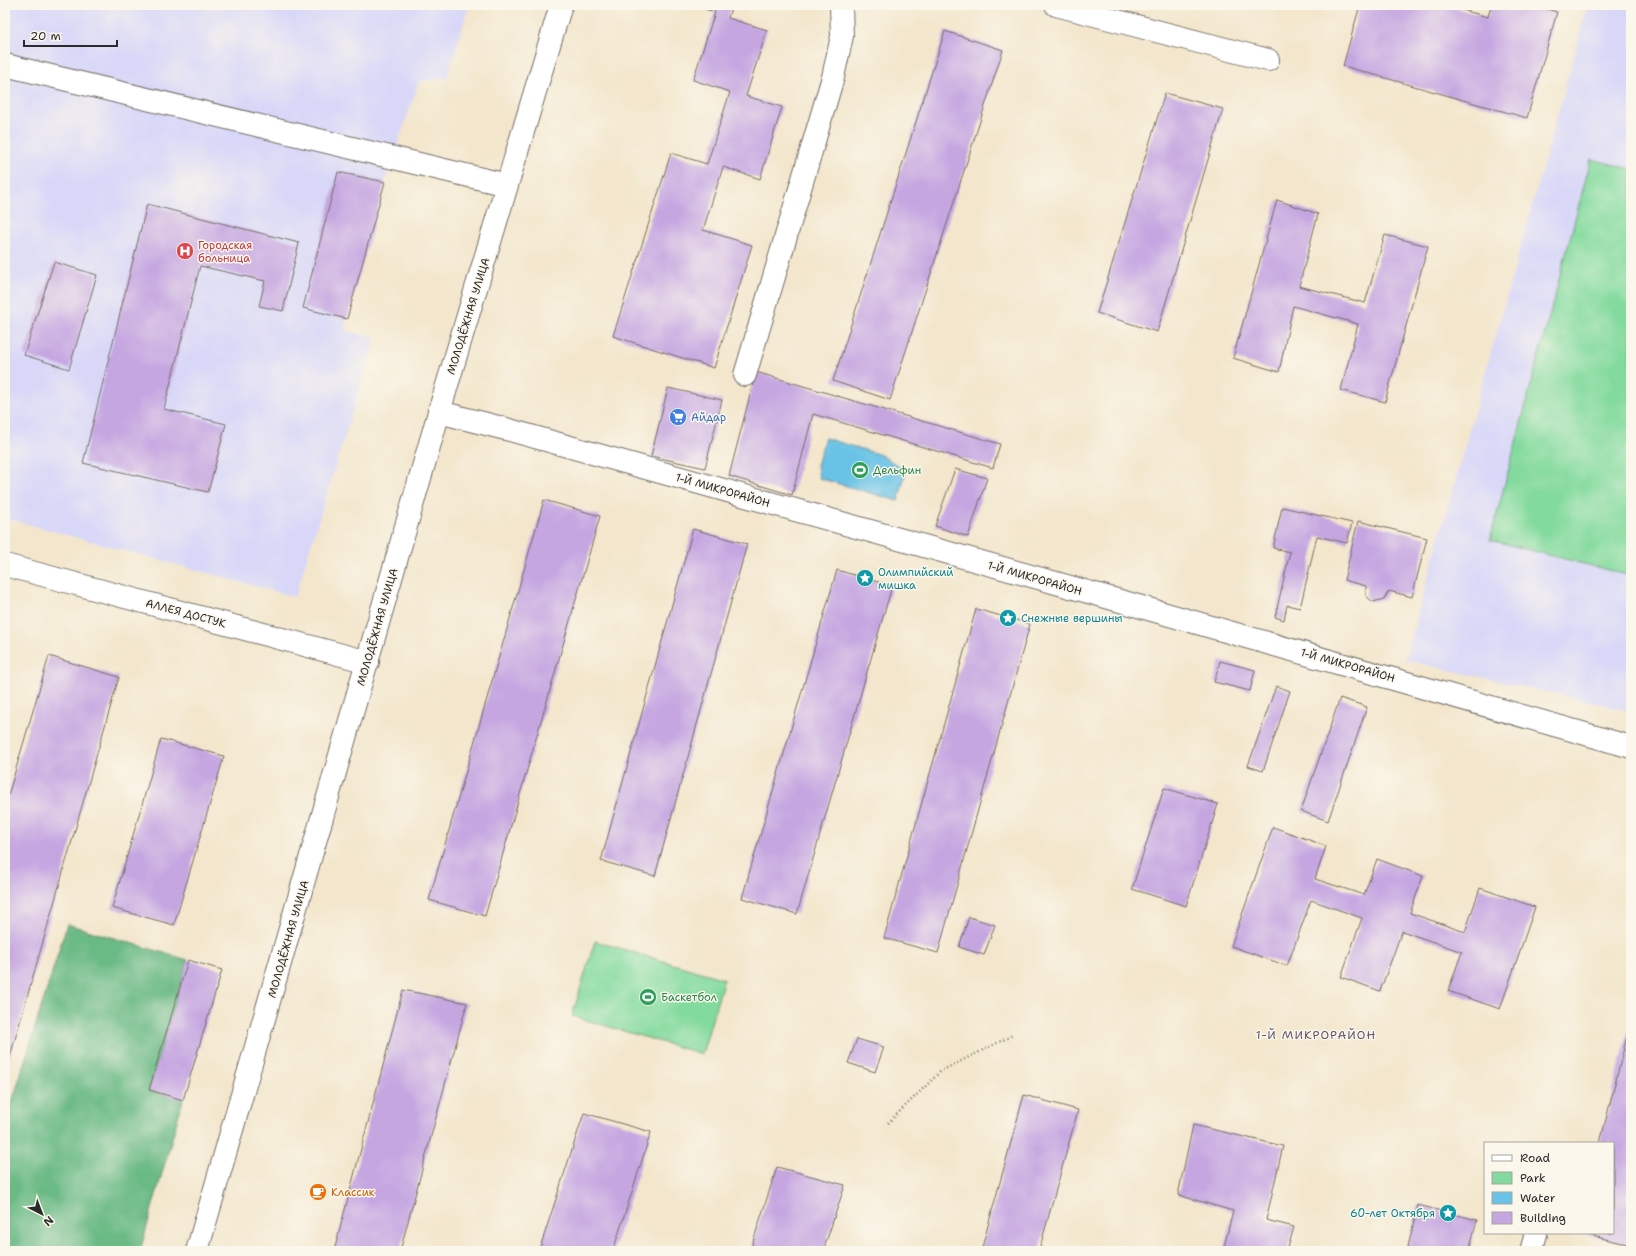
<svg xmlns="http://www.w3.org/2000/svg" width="1636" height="1256" font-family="'Shantell Sans',sans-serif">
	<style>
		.built { fill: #d8d7f8 }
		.green { fill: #83da9e; stroke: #578264 }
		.forest { fill: #6aba85; stroke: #4a7258 }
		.water { fill: #69c3e6; stroke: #4a7788 }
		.building { fill: #c5a6e1 }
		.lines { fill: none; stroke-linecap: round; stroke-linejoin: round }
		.minor-casing { stroke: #716c63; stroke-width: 24 }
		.major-casing { stroke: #716c63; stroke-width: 24 }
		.path { stroke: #716c63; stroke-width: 2.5; stroke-dasharray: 1 3; stroke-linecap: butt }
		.minor { stroke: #fff; stroke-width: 22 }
		.major { stroke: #fff; stroke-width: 22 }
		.labels { text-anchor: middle; stroke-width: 3; stroke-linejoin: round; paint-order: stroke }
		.health-label { font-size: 11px; fill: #be3a42; stroke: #fbf7ec; text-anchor: start }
		.street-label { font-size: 11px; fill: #2b2b2b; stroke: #fbf7ec }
		.shop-label { font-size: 11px; fill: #366cbe; stroke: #fbf7ec; text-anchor: start }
		.leisure-label { font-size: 11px; fill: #27864d; stroke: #fbf7ec; text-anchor: start }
		.culture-label { font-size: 11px; fill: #0d838f; stroke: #fbf7ec; text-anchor: start }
		.food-label { font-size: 11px; fill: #c56008; stroke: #fbf7ec; text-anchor: start }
		.neighbourhood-label { font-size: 12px; letter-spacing: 1px; fill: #61566b; stroke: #fbf7ec }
	</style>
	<rect width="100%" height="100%" fill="#fbf7ec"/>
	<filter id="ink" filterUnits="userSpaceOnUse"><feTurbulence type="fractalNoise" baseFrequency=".025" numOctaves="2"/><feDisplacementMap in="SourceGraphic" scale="8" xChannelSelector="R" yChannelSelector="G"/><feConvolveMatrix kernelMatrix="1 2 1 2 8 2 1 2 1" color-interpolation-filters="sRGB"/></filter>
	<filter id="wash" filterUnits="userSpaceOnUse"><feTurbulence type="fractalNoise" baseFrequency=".012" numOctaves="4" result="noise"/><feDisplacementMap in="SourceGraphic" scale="16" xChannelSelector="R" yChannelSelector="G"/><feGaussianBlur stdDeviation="0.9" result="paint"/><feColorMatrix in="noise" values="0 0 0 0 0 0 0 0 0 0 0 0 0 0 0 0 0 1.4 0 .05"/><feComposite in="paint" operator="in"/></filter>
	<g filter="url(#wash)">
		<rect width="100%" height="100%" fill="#f3e6cc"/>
		<g class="built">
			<path d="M5,5H469L447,78L419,81L385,182L344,330L375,338L295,597L5,518Z"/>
			<path d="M1588,5L1631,6V711L1405,660Z"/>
		</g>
		<g class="green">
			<path d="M1591,159L1631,169V576L1490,540Z"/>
			<path d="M595,941L724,979L702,1054L572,1016Z"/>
		</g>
		<path class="forest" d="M67,924L188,960L149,1090L183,1100L140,1251H5V1125Z"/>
		<path class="water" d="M825,438L881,455L906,471L898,501L819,478L817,465Z"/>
		<g id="blocks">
			<g class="building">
				<path d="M692,5H732L728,18L767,30L746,96L782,107L760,179L723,167L703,230L752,245L714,368L613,336L671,153L707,164L730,92L693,80L715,12Z"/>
				<path d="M1360,5H1444L1488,17L1491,5H1532L1557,12L1527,118L1343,66Z"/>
				<path d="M945,31L1003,50L890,400L833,381Z"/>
				<path d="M1165,93L1223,109L1157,332L1097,313Z"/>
				<path d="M338,172L385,182L347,319L303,308Z"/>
				<path d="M1277,200L1318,214L1299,286L1365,303L1385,235L1428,246L1385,402L1341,390L1358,324L1293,306L1279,372L1233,358Z"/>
				<path d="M147,204L299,243L283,311L259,306L265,281L200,266L164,409L226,424L208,492L83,463Z"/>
				<path d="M54,262L97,275L69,369L24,355Z"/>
				<path d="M756,372L1000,444L993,468L813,414L792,495L729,476Z"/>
				<path d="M668,388L722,400L705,468L651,456Z"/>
				<path d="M955,469L987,478L968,537L935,526Z"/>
				<path d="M544,500L600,516L485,916L429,900Z"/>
				<path d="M1282,507L1352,523L1347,543L1317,536L1300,608L1287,605L1284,620L1275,617L1290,552L1273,548Z"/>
				<path d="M1358,521L1427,538L1412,597L1389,591L1384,599L1373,602L1366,596V586L1344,580Z"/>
				<path d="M693,529L747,544L655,876L601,861Z"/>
				<path d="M837,570L892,586L797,914L742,898Z"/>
				<path d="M976,609L1030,624L938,953L884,938Z"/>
				<path d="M49,656L119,677L5,1074V806Z"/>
				<path d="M1220,661L1255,670L1250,691L1214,682Z"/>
				<path d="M1276,686L1290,691L1263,771L1248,766Z"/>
				<path d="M1340,698L1367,707L1328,821L1301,811Z"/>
				<path d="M161,739L224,756L174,925L112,908Z"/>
				<path d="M1164,788L1218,804L1186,906L1132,889Z"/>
				<path d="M1273,827L1326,846L1315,879L1364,895L1377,859L1423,876L1410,913L1465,932L1480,888L1535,907L1500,1009L1448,991L1462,952L1402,931L1380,991L1341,977L1362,918L1311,900L1287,966L1231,946Z"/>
				<path d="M969,917L995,925L984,955L959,947Z"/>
				<path d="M188,960L222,970L183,1100L149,1090Z"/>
				<path d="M403,990L467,1003L400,1251H334Z"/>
				<path d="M1631,1020V1245L1584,1234L1613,1233V1143H1600Z"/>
				<path d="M857,1039L884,1047L875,1072L848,1063Z"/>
				<path d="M1024,1095L1078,1110L1039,1251H981Z"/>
				<path d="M584,1113L651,1132L613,1251H539Z"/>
				<path d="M1193,1125L1283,1146L1266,1220L1294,1227L1287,1251H1223L1233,1211L1178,1195Z"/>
				<path d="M777,1167L845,1185L823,1251H750Z"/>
				<path d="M1418,1205L1477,1220L1469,1251H1407Z"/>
			</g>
		</g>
	</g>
	<g filter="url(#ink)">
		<use href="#blocks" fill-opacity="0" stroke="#716c63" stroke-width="1"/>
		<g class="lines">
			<defs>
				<g id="minor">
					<path d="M1056,5L1268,60"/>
					<path d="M5,65L507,185"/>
					<path d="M745,375L833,77L842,36L841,5"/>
					<path d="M439,412L506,429C881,534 1257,638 1631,747"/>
					<path d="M5,565L368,662"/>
					<path d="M1531,1251L1536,1234"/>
				</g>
				<path id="major" d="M197,1251L439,412L561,5"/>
			</defs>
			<use href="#minor" class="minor-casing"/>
			<use href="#major" class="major-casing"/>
			<path class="path" d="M888,1123L941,1071L1013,1035"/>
			<use href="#minor" class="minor"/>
			<use href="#major" class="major"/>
		</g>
	</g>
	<defs>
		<symbol id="hospital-disc" viewBox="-11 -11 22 22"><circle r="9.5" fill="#e0444e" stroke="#fbf7ec"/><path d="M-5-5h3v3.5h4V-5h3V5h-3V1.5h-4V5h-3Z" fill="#fff"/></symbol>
		<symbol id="supermarket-disc" viewBox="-11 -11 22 22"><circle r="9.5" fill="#3f7fe0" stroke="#fbf7ec"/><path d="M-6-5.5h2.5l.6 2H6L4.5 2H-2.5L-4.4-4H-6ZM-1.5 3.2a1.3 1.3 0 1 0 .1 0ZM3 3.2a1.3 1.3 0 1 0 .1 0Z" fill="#fff"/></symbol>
		<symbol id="stadium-disc" viewBox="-11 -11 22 22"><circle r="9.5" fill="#2e9e5b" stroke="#fbf7ec"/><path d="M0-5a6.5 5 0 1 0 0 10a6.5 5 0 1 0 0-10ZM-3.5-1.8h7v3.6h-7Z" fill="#fff"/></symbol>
		<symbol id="sight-disc" viewBox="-11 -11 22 22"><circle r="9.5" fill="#0f9aa8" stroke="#fbf7ec"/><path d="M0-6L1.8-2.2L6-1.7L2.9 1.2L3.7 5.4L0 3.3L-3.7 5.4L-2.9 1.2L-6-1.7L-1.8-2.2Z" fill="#fff"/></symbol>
		<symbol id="cafe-disc" viewBox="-11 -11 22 22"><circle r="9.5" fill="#e8710a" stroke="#fbf7ec"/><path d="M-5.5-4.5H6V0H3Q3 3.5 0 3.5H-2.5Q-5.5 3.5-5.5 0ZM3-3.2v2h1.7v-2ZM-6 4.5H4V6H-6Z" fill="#fff"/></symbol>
	</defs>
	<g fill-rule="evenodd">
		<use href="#hospital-disc" x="175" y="241" width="20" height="20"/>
		<use href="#supermarket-disc" x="668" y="407" width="20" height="20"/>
		<use href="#stadium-disc" x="850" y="460" width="20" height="20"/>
		<use href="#sight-disc" x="855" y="568" width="20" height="20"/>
		<use href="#sight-disc" x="998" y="608" width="20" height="20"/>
		<use href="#stadium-disc" x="638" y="987" width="20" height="20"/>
		<use href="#cafe-disc" x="308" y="1182" width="20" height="20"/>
		<use href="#sight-disc" x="1438" y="1203" width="20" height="20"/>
	</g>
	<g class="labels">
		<g class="health-label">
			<text x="198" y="249">Городская<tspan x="198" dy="13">больница</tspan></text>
		</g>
		<g class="street-label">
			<text transform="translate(468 316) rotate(-73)" y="4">МОЛОДЁЖНАЯ УЛИЦА</text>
			<text transform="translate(723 490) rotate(16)" y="4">1-Й МИКРОРАЙОН</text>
			<text transform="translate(1035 578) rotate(16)" y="4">1-Й МИКРОРАЙОН</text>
			<text transform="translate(186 613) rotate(15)" y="4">АЛЛЕЯ ДОСТУК</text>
			<text transform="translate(377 627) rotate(-74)" y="4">МОЛОДЁЖНАЯ УЛИЦА</text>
			<text transform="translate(1348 665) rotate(16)" y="4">1-Й МИКРОРАЙОН</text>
			<text transform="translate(288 939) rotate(-74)" y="4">МОЛОДЁЖНАЯ УЛИЦА</text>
		</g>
		<g class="shop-label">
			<text x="691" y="421">Айдар</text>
		</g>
		<g class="leisure-label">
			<text x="873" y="474">Дельфин</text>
			<text x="661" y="1001">Баскетбол</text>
		</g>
		<g class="culture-label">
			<text x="878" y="576">Олимпийский<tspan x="878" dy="13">мишка</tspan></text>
			<text x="1021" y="622">Снежные вершины</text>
			<text x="1435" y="1217" text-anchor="end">60-лет Октября</text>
		</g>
		<g class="food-label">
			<text x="331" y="1196">Классик</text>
		</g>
		<g class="neighbourhood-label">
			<text x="1316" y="1039">1-Й МИКРОРАЙОН</text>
		</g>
	</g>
	<rect width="1636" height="1256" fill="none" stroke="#fbf7ec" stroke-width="20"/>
	<rect x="1484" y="1142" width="130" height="92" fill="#fbf7ec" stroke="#a8a59f"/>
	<rect x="1492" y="1155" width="20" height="6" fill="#ffffff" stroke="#a8a59f"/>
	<text x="1520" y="1162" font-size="12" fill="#2b2b2b">Road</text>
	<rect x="1492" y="1172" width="20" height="12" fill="#83da9e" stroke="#a8a59f"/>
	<text x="1520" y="1182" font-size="12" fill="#2b2b2b">Park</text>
	<rect x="1492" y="1192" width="20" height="12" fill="#69c3e6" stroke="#a8a59f"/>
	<text x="1520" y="1202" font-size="12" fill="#2b2b2b">Water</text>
	<rect x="1492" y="1212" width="20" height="12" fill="#c5a6e1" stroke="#a8a59f"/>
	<text x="1520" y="1222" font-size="12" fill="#2b2b2b">Building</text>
	<g transform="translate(42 1214) rotate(138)" stroke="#fbf7ec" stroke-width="3" paint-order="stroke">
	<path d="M0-3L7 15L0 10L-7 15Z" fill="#2b2b2b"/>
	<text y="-6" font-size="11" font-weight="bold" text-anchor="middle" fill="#2b2b2b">N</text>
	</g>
	<path d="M24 40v6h93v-6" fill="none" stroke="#2b2b2b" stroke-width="2"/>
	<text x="30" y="40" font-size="12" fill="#2b2b2b" stroke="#fbf7ec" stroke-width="3" paint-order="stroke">20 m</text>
</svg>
